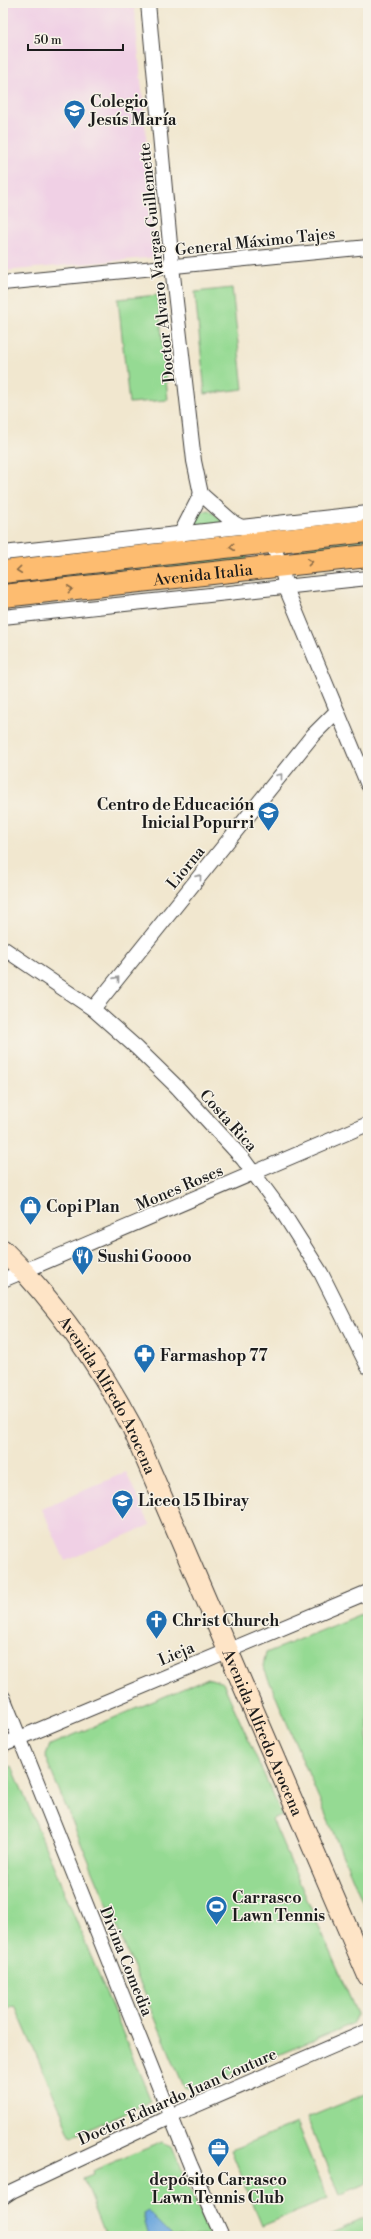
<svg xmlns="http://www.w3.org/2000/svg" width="371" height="2239" font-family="'Libre Bodoni',serif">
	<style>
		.built { fill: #f0d0e5 }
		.green { fill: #95da93; stroke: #587b58 }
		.water { fill: #6da7dd; stroke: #44627c }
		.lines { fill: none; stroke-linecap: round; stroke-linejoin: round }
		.street-casing { stroke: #3c3a37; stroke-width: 16 }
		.secondary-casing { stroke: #3c3a37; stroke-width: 22 }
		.primary-casing { stroke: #3c3a37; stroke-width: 24 }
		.street { stroke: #fff; stroke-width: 14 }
		.secondary { stroke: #fee4c6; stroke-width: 20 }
		.primary { stroke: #fdbc70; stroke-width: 22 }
		.oneway { stroke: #8c6c46 }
		.oneway2 { stroke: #999 }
		.labels { text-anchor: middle; stroke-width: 3; stroke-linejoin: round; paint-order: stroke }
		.poi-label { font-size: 16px; font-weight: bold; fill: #1c1c1c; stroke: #f7f3e8; text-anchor: start }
		.street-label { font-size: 16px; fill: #1c1c1c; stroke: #f7f3e8 }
	</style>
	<rect width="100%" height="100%" fill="#f7f3e8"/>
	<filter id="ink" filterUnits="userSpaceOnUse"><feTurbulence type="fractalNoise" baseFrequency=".025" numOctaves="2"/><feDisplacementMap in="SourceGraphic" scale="8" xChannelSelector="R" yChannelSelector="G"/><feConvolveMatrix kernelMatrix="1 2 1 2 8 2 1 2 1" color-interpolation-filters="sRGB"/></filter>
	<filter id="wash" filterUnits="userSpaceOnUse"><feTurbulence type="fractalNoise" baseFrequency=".012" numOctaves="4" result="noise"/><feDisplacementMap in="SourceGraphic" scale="16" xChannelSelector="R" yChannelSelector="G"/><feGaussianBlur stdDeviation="0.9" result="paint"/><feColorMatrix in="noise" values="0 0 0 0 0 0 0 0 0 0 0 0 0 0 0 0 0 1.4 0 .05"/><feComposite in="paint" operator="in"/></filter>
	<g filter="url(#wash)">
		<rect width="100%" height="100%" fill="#f1e7cf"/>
		<g class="built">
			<path d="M3,3H134L157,257L3,271Z"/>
			<path d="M126,1472L150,1525L65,1561L42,1509Z"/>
		</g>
		<g class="green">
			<path d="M232,288L243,389L205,394L195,292Z"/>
			<path d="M158,295L168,400L129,403L118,299Z"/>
			<path d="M209,510L236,531L235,535L179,540L201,512Z"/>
			<path d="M368,536V547L299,554L297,552L296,549Z"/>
			<path d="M247,554V560L3,589V577Z"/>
			<path d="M368,1611V1915L263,1666L266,1653Z"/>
			<path d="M208,1678L223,1683L282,1815L272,1819L357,2014L352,2024L194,2090L184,2087L45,1757L50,1745Z"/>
			<path d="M12,1766L151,2101L72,2137L15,2006L3,2011V1770Z"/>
			<path d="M368,2093V2183L339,2195L307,2118Z"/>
			<path d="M296,2123L328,2199L262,2226L231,2150Z"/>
			<path d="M162,2142L172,2146L209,2236H106L83,2178L93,2174L92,2171Z"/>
			<path d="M368,2217V2236H325Z"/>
		</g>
		<path class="water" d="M148,2211L173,2236H149L143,2214Z"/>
	</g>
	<g filter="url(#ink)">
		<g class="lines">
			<defs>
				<g id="street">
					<path d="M148,3L172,266L194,461L201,494"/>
					<path d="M3,283L368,247"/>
					<path d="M3,553L368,513"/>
					<path d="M161,555L180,535L201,494L234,523L272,543L281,566L286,588L368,785"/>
					<path d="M3,617L368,578"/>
					<path d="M3,948L93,1009L137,1048L177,1087L243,1159L283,1213L321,1273L368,1367"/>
					<path d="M93,1009L313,735L337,711"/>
					<path d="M3,1280L368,1124"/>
					<path d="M3,1697L190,2164L222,2236"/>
					<path d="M3,1745L368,1592"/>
					<path d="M3,2197L12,2191L171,2116L368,2031"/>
				</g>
				<g id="secondary">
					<path id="s1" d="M3,1250C55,1301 96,1360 131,1425L368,1976"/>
				</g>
				<g id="primary">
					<path d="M3,572L368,531"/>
					<path id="s2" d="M3,596L368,556"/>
				</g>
			</defs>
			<use href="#street" class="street-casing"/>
			<use href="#secondary" class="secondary-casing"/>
			<use href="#primary" class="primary-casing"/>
			<use href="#street" class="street"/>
			<use href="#secondary" class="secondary"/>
			<use href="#primary" class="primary"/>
		</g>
		<defs><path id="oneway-chevron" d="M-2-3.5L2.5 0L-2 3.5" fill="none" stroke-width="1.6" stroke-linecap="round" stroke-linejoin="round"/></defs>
		<g class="oneway">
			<use href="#oneway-chevron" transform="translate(232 547) rotate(174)"/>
			<use href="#oneway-chevron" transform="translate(310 562) rotate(-6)"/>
			<use href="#oneway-chevron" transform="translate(19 570) rotate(174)"/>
			<use href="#oneway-chevron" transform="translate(70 589) rotate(-6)"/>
		</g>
		<g class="oneway2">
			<use href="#oneway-chevron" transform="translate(280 776) rotate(-51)"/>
			<use href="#oneway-chevron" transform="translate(199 877) rotate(-51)"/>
			<use href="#oneway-chevron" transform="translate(117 979) rotate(-51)"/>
		</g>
	</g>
	<defs>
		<symbol id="school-pin" viewBox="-11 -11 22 30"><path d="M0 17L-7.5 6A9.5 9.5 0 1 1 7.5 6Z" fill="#1f6fb2" stroke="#f7f3e8"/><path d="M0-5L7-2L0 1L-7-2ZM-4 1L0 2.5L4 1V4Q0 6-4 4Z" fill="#fff"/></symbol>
		<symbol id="shop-pin" viewBox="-11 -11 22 30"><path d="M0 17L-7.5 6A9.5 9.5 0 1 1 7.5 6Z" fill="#1f6fb2" stroke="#f7f3e8"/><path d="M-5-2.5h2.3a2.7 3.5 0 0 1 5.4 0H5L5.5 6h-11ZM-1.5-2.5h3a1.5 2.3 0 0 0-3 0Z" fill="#fff"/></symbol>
		<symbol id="restaurant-pin" viewBox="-11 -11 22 30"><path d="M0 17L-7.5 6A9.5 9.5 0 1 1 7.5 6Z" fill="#1f6fb2" stroke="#f7f3e8"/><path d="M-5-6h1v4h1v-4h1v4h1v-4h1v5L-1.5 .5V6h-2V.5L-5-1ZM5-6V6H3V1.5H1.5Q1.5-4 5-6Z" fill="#fff"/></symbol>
		<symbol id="pharmacy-pin" viewBox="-11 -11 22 30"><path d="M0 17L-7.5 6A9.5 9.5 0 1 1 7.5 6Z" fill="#1f6fb2" stroke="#f7f3e8"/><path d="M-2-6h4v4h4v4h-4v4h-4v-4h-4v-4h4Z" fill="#fff"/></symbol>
		<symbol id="church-pin" viewBox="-11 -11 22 30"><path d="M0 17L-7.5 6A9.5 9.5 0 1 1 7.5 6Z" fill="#1f6fb2" stroke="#f7f3e8"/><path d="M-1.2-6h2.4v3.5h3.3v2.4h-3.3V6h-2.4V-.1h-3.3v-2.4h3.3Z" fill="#fff"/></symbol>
		<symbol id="stadium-pin" viewBox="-11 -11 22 30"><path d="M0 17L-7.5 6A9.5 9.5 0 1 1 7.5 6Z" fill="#1f6fb2" stroke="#f7f3e8"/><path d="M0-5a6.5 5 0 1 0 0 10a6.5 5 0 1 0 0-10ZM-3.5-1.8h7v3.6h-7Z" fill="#fff"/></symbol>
		<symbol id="office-pin" viewBox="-11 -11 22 30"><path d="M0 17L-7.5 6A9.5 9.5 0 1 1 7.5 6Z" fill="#1f6fb2" stroke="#f7f3e8"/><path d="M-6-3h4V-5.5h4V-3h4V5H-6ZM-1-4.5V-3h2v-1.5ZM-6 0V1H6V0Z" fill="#fff"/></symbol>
	</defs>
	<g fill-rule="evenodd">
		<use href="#school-pin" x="62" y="98" width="25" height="34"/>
		<use href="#school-pin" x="256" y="800" width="25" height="34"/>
		<use href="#shop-pin" x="18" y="1194" width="25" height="34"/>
		<use href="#restaurant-pin" x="70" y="1244" width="25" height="34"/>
		<use href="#pharmacy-pin" x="132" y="1342" width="25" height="34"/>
		<use href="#school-pin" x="110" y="1488" width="25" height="34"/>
		<use href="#church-pin" x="144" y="1608" width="25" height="34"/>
		<use href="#stadium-pin" x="204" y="1894" width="25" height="34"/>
		<use href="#office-pin" x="206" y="2136" width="25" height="34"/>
	</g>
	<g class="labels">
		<g class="poi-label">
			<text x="90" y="107">Colegio<tspan x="90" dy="18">Jesús María</tspan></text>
			<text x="254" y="810" text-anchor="end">Centro de Educación<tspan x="254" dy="18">Inicial Popurri</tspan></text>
			<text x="46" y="1212">Copi Plan</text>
			<text x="98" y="1262">Sushi Goooo</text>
			<text x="160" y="1361">Farmashop 77</text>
			<text x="138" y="1506">Liceo 15 Ibiray</text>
			<text x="172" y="1626">Christ Church</text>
			<text x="232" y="1903">Carrasco<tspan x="232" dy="18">Lawn Tennis</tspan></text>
			<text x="218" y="2185" text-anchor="middle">depósito Carrasco<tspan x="218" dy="18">Lawn Tennis Club</tspan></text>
		</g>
		<g class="street-label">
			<text transform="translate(255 241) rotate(-6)" y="6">General Máximo Tajes</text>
			<text transform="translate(156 263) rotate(-96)" y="6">Doctor Alvaro Vargas Guillemette</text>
			<text dy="6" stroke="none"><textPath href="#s2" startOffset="201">Avenida Italia</textPath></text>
			<text transform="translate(185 867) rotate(-51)" y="6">Liorna</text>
			<text transform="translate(229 1120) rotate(48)" y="6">Costa Rica</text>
			<text transform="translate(179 1187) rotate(-23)" y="6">Mones Roses</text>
			<text dy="6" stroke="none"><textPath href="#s1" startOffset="180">Avenida Alfredo Arocena</textPath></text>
			<text transform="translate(176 1653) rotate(-23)" y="6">Lieja</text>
			<text dy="6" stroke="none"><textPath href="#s1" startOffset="552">Avenida Alfredo Arocena</textPath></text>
			<text transform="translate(127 1961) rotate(68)" y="6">Divina Comedia</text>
			<text transform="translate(177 2096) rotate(-24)" y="6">Doctor Eduardo Juan Couture</text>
		</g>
	</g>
	<rect width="371" height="2239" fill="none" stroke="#f7f3e8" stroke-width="16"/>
	<path d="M28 44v6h95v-6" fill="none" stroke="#1c1c1c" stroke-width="2"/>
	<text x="34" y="44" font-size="12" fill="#1c1c1c" stroke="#f7f3e8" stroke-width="3" paint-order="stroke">50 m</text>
</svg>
